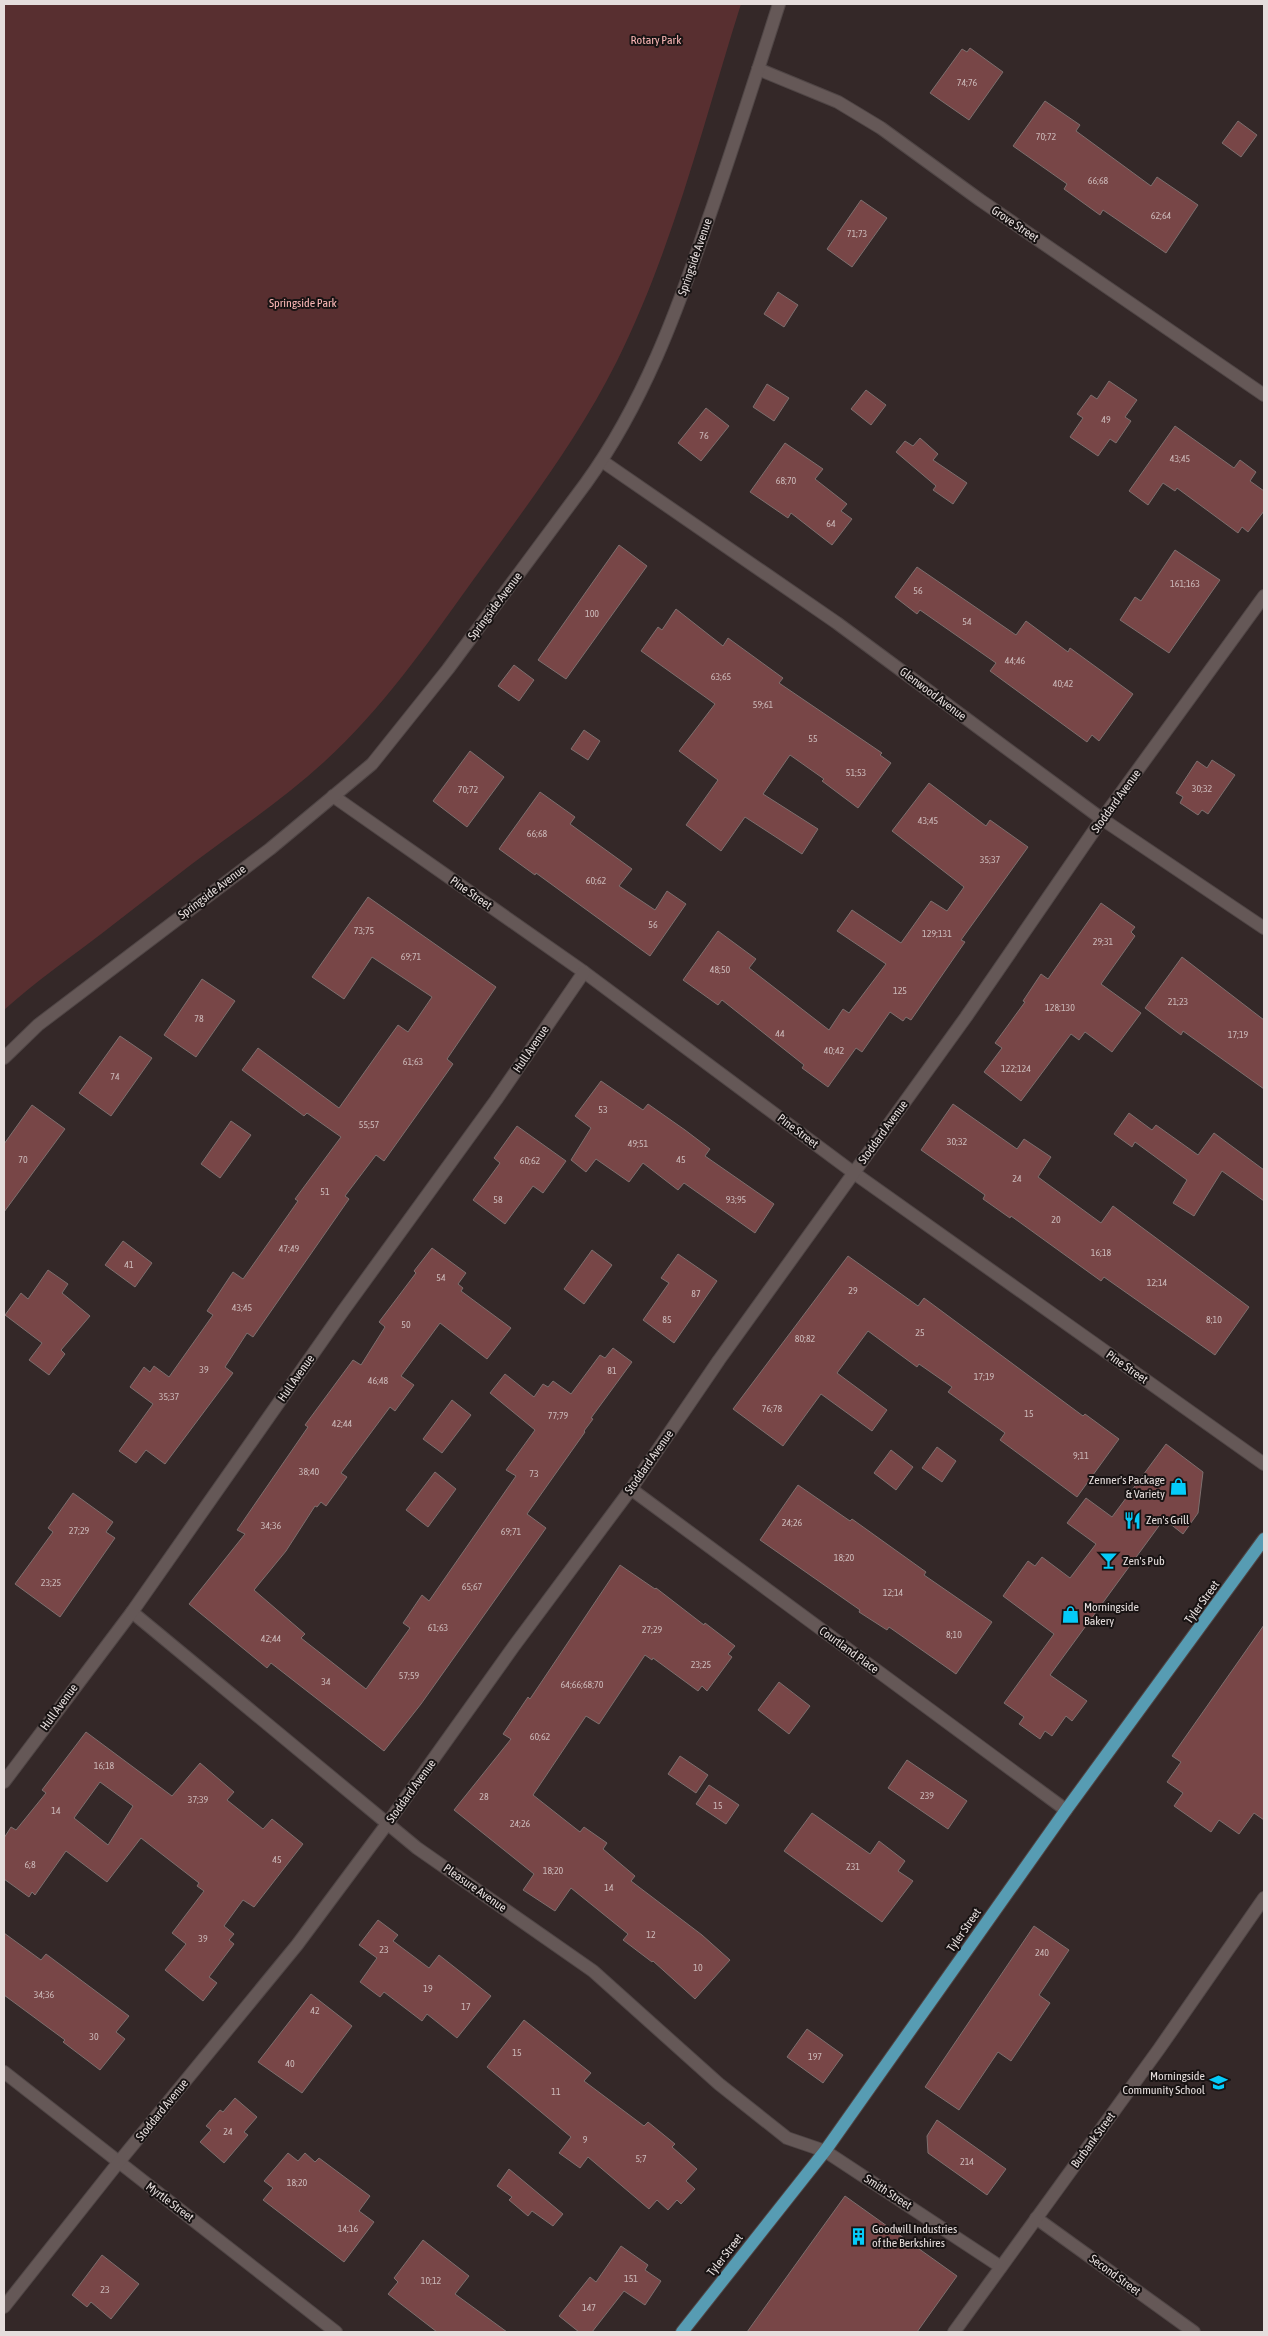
<svg xmlns="http://www.w3.org/2000/svg" width="1268" height="2336" font-family="'Asap Condensed',sans-serif">
	<style>
		.green { fill: #582f30 }
		.building { fill: #784647; stroke: #7d6f6e; fill-rule: evenodd }
		.lines { fill: none; stroke-linecap: round; stroke-linejoin: round }
		.street-casing { stroke: #504646; stroke-width: 14 }
		.secondary-casing { stroke: #504646; stroke-width: 14 }
		.primary-casing { stroke: #504646; stroke-width: 14 }
		.street { stroke: #655857; stroke-width: 12 }
		.secondary { stroke: #655857; stroke-width: 12 }
		.primary { stroke: #579cb3; stroke-width: 12 }
		.labels { text-anchor: middle; stroke-width: 4; stroke-linejoin: round; paint-order: stroke }
		.number-label { font-size: 10px; fill: #cab7b7 }
		.park-label { font-size: 12px; fill: #fab7b6; stroke: #181313 }
		.street-label { font-size: 12px; fill: #e5dddc; stroke: #181313 }
		.poi-label { font-size: 12px; fill: #e5dddc; stroke: #181313; text-anchor: start }
	</style>
	<rect width="100%" height="100%" fill="#342828"/>
	<path class="green" d="M4,4H741C703,124 673,249 616,363C577,441 522,512 471,583C426,646 382,709 324,762C292,791 258,816 223,841C183,870 144,901 105,931C71,957 35,982 4,1010Z"/>
	<g class="building">
		<path d="M970,48L1003,72L969,120L930,93L962,49L967,52Z"/>
		<path d="M1045,101L1080,125L1076,131L1151,186L1157,177L1198,205L1166,253L1103,210L1100,215L1064,189L1067,184L1013,146Z"/>
		<path d="M1238,121L1257,135L1241,157L1222,143Z"/>
		<path d="M861,200L887,218L852,267L827,249Z"/>
		<path d="M778,292L798,305L784,327L764,314Z"/>
		<path d="M1109,381L1137,400L1125,417L1131,421L1116,443L1110,439L1098,456L1070,437L1083,418L1077,414L1091,395L1097,399Z"/>
		<path d="M767,384L789,398L774,421L753,407Z"/>
		<path d="M866,390L886,405L871,425L851,409Z"/>
		<path d="M706,408L729,426L701,461L678,443Z"/>
		<path d="M1175,426L1234,468L1240,460L1256,472L1250,481L1264,491V511L1248,532L1242,527L1238,533L1177,488L1175,491L1163,483L1148,505L1129,491Z"/>
		<path d="M920,438L938,454L933,460L967,483L953,504L933,490L936,486L896,452L905,441L913,446Z"/>
		<path d="M785,443L823,469L815,479L847,504L841,511L852,519L832,545L791,513L788,518L750,492Z"/>
		<path d="M619,545L647,566L566,679L538,660Z"/>
		<path d="M1175,550L1220,580L1169,653L1120,620L1135,597L1141,601Z"/>
		<path d="M917,567L1016,635L1026,621L1068,652L1070,648L1133,694L1099,741L1092,735L1087,742L990,671L996,663L920,610L917,614L895,597Z"/>
		<path d="M676,609L723,646L728,638L783,678L779,683L882,753L880,755L891,763L858,808L822,781L824,779L790,755L763,794L818,829L802,854L745,817L721,851L686,825L718,780L679,751L715,704L641,651L658,627L662,630Z"/>
		<path d="M514,665L534,680L519,701L498,686Z"/>
		<path d="M584,730L600,741L588,760L571,749Z"/>
		<path d="M470,751L504,777L467,827L433,801Z"/>
		<path d="M1212,760L1235,775L1208,814L1202,810L1198,815L1180,803L1183,797L1176,793L1197,761L1207,768Z"/>
		<path d="M929,783L986,826L990,820L1028,847L961,940L965,942L911,1020L906,1017L903,1021L890,1012L862,1052L856,1048L828,1087L802,1068L804,1065L722,1000L718,1005L683,980L718,931L756,959L749,968L829,1030L843,1009L849,1013L886,964L837,931L852,910L901,943L931,901L947,911L964,887L892,831Z"/>
		<path d="M540,792L575,817L570,824L632,869L619,886L655,910L667,891L686,904L650,956L536,873L535,875L499,849Z"/>
		<path d="M368,897L496,987L447,1059L453,1064L446,1074L384,1161L376,1155L345,1196L349,1199L253,1337L247,1333L225,1367L233,1373L165,1464L146,1450L136,1463L119,1451L153,1404L130,1387L144,1367L150,1372L154,1366L169,1377L213,1315L207,1311L233,1272L243,1279L298,1201L295,1199L341,1137L307,1113L304,1116L242,1070L258,1048L339,1108L398,1025L408,1032L432,997L372,957L344,999L312,977Z"/>
		<path d="M1101,903L1135,927L1131,932L1135,936L1101,984L1141,1013L1112,1052L1085,1032L1079,1040L1071,1034L1021,1101L984,1072L1002,1048L995,1043L1025,1002L1023,1001L1041,974L1048,979Z"/>
		<path d="M1182,957L1264,1020V1089L1183,1031L1181,1035L1145,1008Z"/>
		<path d="M202,979L235,1001L196,1057L164,1035Z"/>
		<path d="M120,1036L152,1058L111,1116L79,1093Z"/>
		<path d="M601,1081L643,1110L648,1104L685,1130L710,1149L705,1156L774,1204L755,1233L684,1183L678,1190L643,1163L629,1182L596,1159L586,1172L571,1160L591,1128L575,1116Z"/>
		<path d="M953,1104L1017,1149L1024,1139L1051,1157L1038,1177L1101,1223L1113,1206L1249,1307L1215,1355L1104,1277L1101,1281L1011,1216L1010,1218L983,1199L985,1195L921,1150Z"/>
		<path d="M32,1105L65,1129L4,1212V1144Z"/>
		<path d="M1129,1113L1152,1130L1156,1125L1198,1155L1214,1133L1264,1170V1201L1222,1171L1194,1216L1173,1203L1187,1180L1135,1142L1132,1147L1114,1134Z"/>
		<path d="M231,1121L251,1135L220,1178L201,1164Z"/>
		<path d="M517,1126L566,1161L543,1193L533,1186L505,1224L473,1200L500,1163L494,1158Z"/>
		<path d="M123,1241L152,1263L135,1287L105,1265Z"/>
		<path d="M432,1248L466,1273L458,1284L463,1288L461,1291L511,1328L487,1359L440,1323L401,1376L414,1385L395,1411L390,1407L341,1473L347,1477L326,1506L321,1502L317,1507L315,1506L286,1551L254,1590L305,1634L301,1638L366,1689L410,1628L403,1623L422,1595L429,1601L516,1476L506,1470L535,1430L490,1393L505,1374L534,1397L543,1384L548,1387L553,1381L571,1394L600,1355L605,1358L613,1348L632,1362L591,1418L593,1419L584,1431L585,1432L527,1514L546,1528L421,1704L384,1751L271,1663L267,1668L189,1604L245,1534L237,1530L308,1427L305,1425L353,1360L361,1365L385,1327L379,1322L416,1273L414,1271Z"/>
		<path d="M592,1250L612,1265L584,1304L564,1289Z"/>
		<path d="M678,1254L717,1281L674,1343L643,1320L669,1283L661,1278Z"/>
		<path d="M848,1256L918,1306L924,1298L1083,1416L1085,1414L1119,1439L1077,1497L1000,1440L1005,1433L948,1392L952,1387L919,1364L917,1367L868,1331L837,1373L887,1410L872,1431L821,1394L783,1446L733,1409Z"/>
		<path d="M48,1270L68,1284L62,1293L90,1316L61,1350L65,1354L49,1375L29,1360L42,1343L5,1315L21,1293L28,1299Z"/>
		<path d="M452,1400L471,1415L442,1453L423,1439Z"/>
		<path d="M1166,1444L1203,1472L1198,1513L1183,1534L1164,1519L1050,1675L1087,1701L1072,1721L1066,1716L1052,1736L1045,1731L1040,1739L1019,1724L1024,1717L1004,1703L1054,1634L1003,1596L1028,1561L1035,1566L1042,1557L1070,1578L1096,1544L1067,1523L1086,1498L1112,1517Z"/>
		<path d="M937,1447L956,1461L942,1482L922,1468Z"/>
		<path d="M891,1450L913,1467L896,1490L874,1473Z"/>
		<path d="M435,1472L456,1489L428,1527L406,1510Z"/>
		<path d="M798,1485L850,1521L852,1519L926,1572L924,1575L992,1622L956,1674L889,1627L887,1630L859,1612L860,1610L760,1540Z"/>
		<path d="M73,1493L113,1522L106,1532L115,1538L60,1617L15,1584L53,1532L48,1528Z"/>
		<path d="M620,1565L655,1589L656,1588L704,1625L705,1623L735,1646L728,1654L732,1657L707,1691L702,1686L698,1691L653,1658L652,1660L645,1655L599,1724L586,1716L533,1795L580,1832L584,1827L607,1843L603,1849L635,1876L631,1881L702,1935L730,1960L695,1999L653,1961L652,1962L623,1940L628,1934L571,1888L555,1911L523,1890L534,1874L454,1810L511,1739L503,1734L528,1697L530,1699Z"/>
		<path d="M1264,1625V1820L1254,1813L1239,1834L1219,1820L1211,1832L1174,1806L1183,1793L1167,1782L1181,1762L1172,1756Z"/>
		<path d="M779,1682L810,1706L789,1734L758,1710Z"/>
		<path d="M86,1732L172,1796L200,1763L234,1792L227,1800L263,1829L272,1819L303,1844L254,1907L243,1900L224,1926L234,1934L229,1940L234,1944L209,1977L217,1983L203,2001L165,1970L186,1944L172,1933L204,1891L197,1886L199,1883L141,1838L107,1882L66,1851L35,1895L32,1892L29,1897L4,1879V1838L11,1827L16,1830L46,1793L42,1790ZM100,1782L133,1806L108,1845L74,1818Z"/>
		<path d="M680,1756L708,1775L696,1793L668,1774Z"/>
		<path d="M907,1760L967,1801L948,1829L888,1788Z"/>
		<path d="M709,1785L739,1805L726,1824L696,1804Z"/>
		<path d="M812,1813L870,1854L879,1841L905,1861L898,1871L913,1881L882,1922L784,1851Z"/>
		<path d="M378,1920L398,1935L393,1941L429,1968L439,1955L491,1996L457,2038L427,2014L422,2021L384,1992L380,1997L360,1982L377,1958L359,1945Z"/>
		<path d="M1034,1926L1069,1950L1039,1995L1050,2003L1011,2061L998,2052L959,2110L925,2087Z"/>
		<path d="M4,1933L41,1960L46,1954L129,2016L116,2032L125,2039L100,2070L63,2042L65,2040L4,1995Z"/>
		<path d="M311,1994L352,2026L302,2093L258,2062Z"/>
		<path d="M524,2020L591,2073L584,2081L644,2126L648,2122L675,2144L672,2147L697,2169L686,2181L695,2189L681,2204L677,2200L668,2210L657,2200L649,2209L588,2157L580,2168L559,2153L571,2137L487,2067Z"/>
		<path d="M807,2029L843,2055L823,2083L787,2057Z"/>
		<path d="M235,2098L257,2117L244,2132L248,2135L224,2163L200,2142L211,2130L206,2126L220,2110L223,2112Z"/>
		<path d="M937,2120L1006,2169L987,2195L928,2153L927,2136Z"/>
		<path d="M288,2153L298,2161L305,2153L315,2162L319,2158L370,2196L359,2211L374,2222L344,2262L263,2200L273,2188L264,2181Z"/>
		<path d="M509,2169L563,2214L553,2226L532,2211L528,2216L509,2200L512,2197L497,2186Z"/>
		<path d="M845,2196L957,2276L917,2332H747Z"/>
		<path d="M423,2240L469,2276L455,2294L507,2332H437L388,2294L398,2282L394,2278Z"/>
		<path d="M621,2246L648,2265L645,2270L661,2281L645,2305L624,2291L592,2332H579L559,2316L590,2277L596,2282Z"/>
		<path d="M102,2255L139,2284L111,2319L91,2302L87,2307L72,2295Z"/>
	</g>
	<g class="lines">
		<defs>
			<g id="street">
				<path d="M758,69L838,102L881,128L980,200L1264,395"/>
				<path d="M602,461L837,623L1102,819L1264,928"/>
				<path d="M333,796L584,972L854,1173L1264,1464"/>
				<path d="M631,1489L1066,1810"/>
				<path d="M132,1612L417,1848L593,1971L719,2084L787,2138L825,2151"/>
				<path d="M4,1782L132,1612L343,1311L496,1100L584,972"/>
				<path d="M4,2072L336,2332"/>
				<path d="M4,2307L118,2163L297,1945L387,1824L514,1646L631,1489L719,1360L966,1017L1102,819L1264,596"/>
			</g>
			<g id="secondary">
				<path d="M4,1058L38,1025L270,849L372,764L448,669L586,483C643,404 677,312 708,220C733,148 756,76 779,4"/>
				<path d="M825,2151L1001,2267"/>
				<path d="M1036,2218L1194,2332"/>
				<path d="M954,2332L1159,2049L1264,1898"/>
			</g>
			<path id="primary" d="M682,2332L825,2151L1066,1810L1264,1539"/>
		</defs>
		<use href="#street" class="street-casing"/>
		<use href="#secondary" class="secondary-casing"/>
		<use href="#primary" class="primary-casing"/>
		<use href="#street" class="street"/>
		<use href="#secondary" class="secondary"/>
		<use href="#primary" class="primary"/>
	</g>
	<defs>
		<symbol id="shop-bare" viewBox="-9 -9 18 18"><path d="M-5-2.5h2.3a2.7 3.5 0 0 1 5.4 0H5L5.5 6h-11ZM-1.5-2.5h3a1.5 2.3 0 0 0-3 0Z" fill="#05cbf9" stroke="#181313" stroke-width="2.5" paint-order="stroke"/></symbol>
		<symbol id="restaurant-bare" viewBox="-9 -9 18 18"><path d="M-5-6h1v4h1v-4h1v4h1v-4h1v5L-1.5 .5V6h-2V.5L-5-1ZM5-6V6H3V1.5H1.5Q1.5-4 5-6Z" fill="#05cbf9" stroke="#181313" stroke-width="2.5" paint-order="stroke"/></symbol>
		<symbol id="bar-bare" viewBox="-9 -9 18 18"><path d="M-6-5H6L.8 .8V4.5H3.5V6h-7V4.5H-.8V.8Z" fill="#05cbf9" stroke="#181313" stroke-width="2.5" paint-order="stroke"/></symbol>
		<symbol id="school-bare" viewBox="-9 -9 18 18"><path d="M0-5L7-2L0 1L-7-2ZM-4 1L0 2.5L4 1V4Q0 6-4 4Z" fill="#05cbf9" stroke="#181313" stroke-width="2.5" paint-order="stroke"/></symbol>
		<symbol id="building-bare" viewBox="-9 -9 18 18"><path d="M-4-6H4V6H1V3H-1V6H-4ZM-2.5-4.3h1.7v1.8h-1.7ZM.8-4.3h1.7v1.8H.8ZM-2.5-1h1.7V.8h-1.7ZM.8-1h1.7V.8H.8Z" fill="#05cbf9" stroke="#181313" stroke-width="2.5" paint-order="stroke"/></symbol>
	</defs>
	<g fill-rule="evenodd">
		<use href="#shop-bare" x="1166" y="1474" width="25" height="25"/>
		<use href="#restaurant-bare" x="1120" y="1508" width="25" height="25"/>
		<use href="#bar-bare" x="1096" y="1548" width="25" height="25"/>
		<use href="#shop-bare" x="1058" y="1602" width="25" height="25"/>
		<use href="#school-bare" x="1206" y="2070" width="25" height="25"/>
		<use href="#building-bare" x="846" y="2224" width="25" height="25"/>
	</g>
	<g class="labels">
		<g class="number-label">
			<text x="967" y="86">74;76</text>
			<text x="1046" y="140">70;72</text>
			<text x="1098" y="184">66;68</text>
			<text x="1161" y="219">62;64</text>
			<text x="857" y="237">71;73</text>
			<text x="1106" y="423">49</text>
			<text x="704" y="439">76</text>
			<text x="1180" y="462">43;45</text>
			<text x="786" y="484">68;70</text>
			<text x="831" y="527">64</text>
			<text x="1185" y="587">161;163</text>
			<text x="918" y="594">56</text>
			<text x="592" y="617">100</text>
			<text x="967" y="625">54</text>
			<text x="1015" y="664">44;46</text>
			<text x="721" y="680">63;65</text>
			<text x="1063" y="687">40;42</text>
			<text x="763" y="708">59;61</text>
			<text x="813" y="742">55</text>
			<text x="856" y="776">51;53</text>
			<text x="1202" y="792">30;32</text>
			<text x="468" y="793">70;72</text>
			<text x="928" y="824">43;45</text>
			<text x="537" y="837">66;68</text>
			<text x="990" y="863">35;37</text>
			<text x="596" y="884">60;62</text>
			<text x="653" y="928">56</text>
			<text x="364" y="934">73;75</text>
			<text x="937" y="937">129;131</text>
			<text x="1103" y="945">29;31</text>
			<text x="411" y="960">69;71</text>
			<text x="720" y="973">48;50</text>
			<text x="900" y="994">125</text>
			<text x="1178" y="1005">21;23</text>
			<text x="1060" y="1011">128;130</text>
			<text x="199" y="1022">78</text>
			<text x="780" y="1037">44</text>
			<text x="1238" y="1038">17;19</text>
			<text x="834" y="1054">40;42</text>
			<text x="413" y="1065">61;63</text>
			<text x="1016" y="1072">122;124</text>
			<text x="115" y="1080">74</text>
			<text x="603" y="1113">53</text>
			<text x="369" y="1128">55;57</text>
			<text x="957" y="1145">30;32</text>
			<text x="638" y="1147">49;51</text>
			<text x="23" y="1163">70</text>
			<text x="681" y="1163">45</text>
			<text x="530" y="1164">60;62</text>
			<text x="1017" y="1182">24</text>
			<text x="325" y="1195">51</text>
			<text x="498" y="1203">58</text>
			<text x="736" y="1203">93;95</text>
			<text x="1056" y="1223">20</text>
			<text x="289" y="1252">47;49</text>
			<text x="1101" y="1256">16;18</text>
			<text x="129" y="1268">41</text>
			<text x="441" y="1281">54</text>
			<text x="1157" y="1286">12;14</text>
			<text x="853" y="1294">29</text>
			<text x="696" y="1297">87</text>
			<text x="242" y="1311">43;45</text>
			<text x="667" y="1323">85</text>
			<text x="1214" y="1323">8;10</text>
			<text x="406" y="1328">50</text>
			<text x="920" y="1336">25</text>
			<text x="805" y="1342">80;82</text>
			<text x="204" y="1373">39</text>
			<text x="612" y="1374">81</text>
			<text x="984" y="1380">17;19</text>
			<text x="378" y="1384">46;48</text>
			<text x="169" y="1400">35;37</text>
			<text x="772" y="1412">76;78</text>
			<text x="1029" y="1417">15</text>
			<text x="558" y="1419">77;79</text>
			<text x="342" y="1427">42;44</text>
			<text x="1081" y="1459">9;11</text>
			<text x="309" y="1475">38;40</text>
			<text x="534" y="1477">73</text>
			<text x="792" y="1526">24;26</text>
			<text x="271" y="1529">34;36</text>
			<text x="79" y="1534">27;29</text>
			<text x="511" y="1535">69;71</text>
			<text x="844" y="1561">18;20</text>
			<text x="51" y="1586">23;25</text>
			<text x="472" y="1590">65;67</text>
			<text x="893" y="1596">12;14</text>
			<text x="438" y="1631">61;63</text>
			<text x="652" y="1633">27;29</text>
			<text x="954" y="1638">8;10</text>
			<text x="271" y="1642">42;44</text>
			<text x="701" y="1668">23;25</text>
			<text x="409" y="1679">57;59</text>
			<text x="326" y="1685">34</text>
			<text x="582" y="1688">64;66;68;70</text>
			<text x="540" y="1740">60;62</text>
			<text x="104" y="1769">16;18</text>
			<text x="927" y="1799">239</text>
			<text x="484" y="1800">28</text>
			<text x="198" y="1803">37;39</text>
			<text x="718" y="1809">15</text>
			<text x="56" y="1814">14</text>
			<text x="520" y="1827">24;26</text>
			<text x="277" y="1863">45</text>
			<text x="30" y="1868">6;8</text>
			<text x="853" y="1870">231</text>
			<text x="553" y="1874">18;20</text>
			<text x="609" y="1891">14</text>
			<text x="651" y="1938">12</text>
			<text x="203" y="1942">39</text>
			<text x="384" y="1953">23</text>
			<text x="1042" y="1956">240</text>
			<text x="698" y="1971">10</text>
			<text x="428" y="1992">19</text>
			<text x="44" y="1998">34;36</text>
			<text x="466" y="2010">17</text>
			<text x="315" y="2014">42</text>
			<text x="94" y="2040">30</text>
			<text x="517" y="2056">15</text>
			<text x="815" y="2060">197</text>
			<text x="290" y="2067">40</text>
			<text x="556" y="2095">11</text>
			<text x="228" y="2135">24</text>
			<text x="585" y="2143">9</text>
			<text x="641" y="2162">5;7</text>
			<text x="967" y="2165">214</text>
			<text x="297" y="2186">18;20</text>
			<text x="348" y="2232">14;16</text>
			<text x="631" y="2282">151</text>
			<text x="431" y="2284">10;12</text>
			<text x="105" y="2293">23</text>
			<text x="589" y="2311">147</text>
		</g>
		<g class="park-label">
			<text x="656" y="44">Rotary Park</text>
			<text x="303" y="307">Springside Park</text>
		</g>
		<g class="street-label">
			<text transform="translate(1015 224) rotate(34)" y="4">Grove Street</text>
			<text transform="translate(695 257) rotate(-71)" y="4">Springside Avenue</text>
			<text transform="translate(495 606) rotate(-53)" y="4">Springside Avenue</text>
			<text transform="translate(933 694) rotate(37)" y="4">Glenwood Avenue</text>
			<text transform="translate(1116 801) rotate(-54)" y="4">Stoddard Avenue</text>
			<text transform="translate(212 892) rotate(-37)" y="4">Springside Avenue</text>
			<text transform="translate(471 893) rotate(35)" y="4">Pine Street</text>
			<text transform="translate(531 1049) rotate(-56)" y="4">Hull Avenue</text>
			<text transform="translate(798 1131) rotate(37)" y="4">Pine Street</text>
			<text transform="translate(883 1132) rotate(-54)" y="4">Stoddard Avenue</text>
			<text transform="translate(1127 1367) rotate(35)" y="4">Pine Street</text>
			<text transform="translate(296 1378) rotate(-55)" y="4">Hull Avenue</text>
			<text transform="translate(649 1462) rotate(-55)" y="4">Stoddard Avenue</text>
			<text transform="translate(1202 1602) rotate(-54)" y="4">Tyler Street</text>
			<text transform="translate(849 1650) rotate(36)" y="4">Courtland Place</text>
			<text transform="translate(59 1707) rotate(-54)" y="4">Hull Avenue</text>
			<text transform="translate(411 1791) rotate(-54)" y="4">Stoddard Avenue</text>
			<text transform="translate(475 1888) rotate(35)" y="4">Pleasure Avenue</text>
			<text transform="translate(964 1930) rotate(-55)" y="4">Tyler Street</text>
			<text transform="translate(162 2110) rotate(-51)" y="4">Stoddard Avenue</text>
			<text transform="translate(1093 2140) rotate(-54)" y="4">Burbank Street</text>
			<text transform="translate(888 2192) rotate(33)" y="4">Smith Street</text>
			<text transform="translate(170 2202) rotate(37)" y="4">Myrtle Street</text>
			<text transform="translate(725 2255) rotate(-52)" y="4">Tyler Street</text>
			<text transform="translate(1115 2275) rotate(36)" y="4">Second Street</text>
		</g>
		<g class="poi-label">
			<text x="1165" y="1484" text-anchor="end">Zenner's Package<tspan x="1165" dy="14">&amp; Variety</tspan></text>
			<text x="1146" y="1524">Zen's Grill</text>
			<text x="1123" y="1565">Zen's Pub</text>
			<text x="1084" y="1611">Morningside<tspan x="1084" dy="14">Bakery</tspan></text>
			<text x="1205" y="2080" text-anchor="end">Morningside<tspan x="1205" dy="14">Community School</tspan></text>
			<text x="872" y="2233">Goodwill Industries<tspan x="872" dy="14">of the Berkshires</tspan></text>
		</g>
	</g>
	<rect width="1268" height="2336" fill="none" stroke="#e5dddc" stroke-width="10"/>
</svg>
